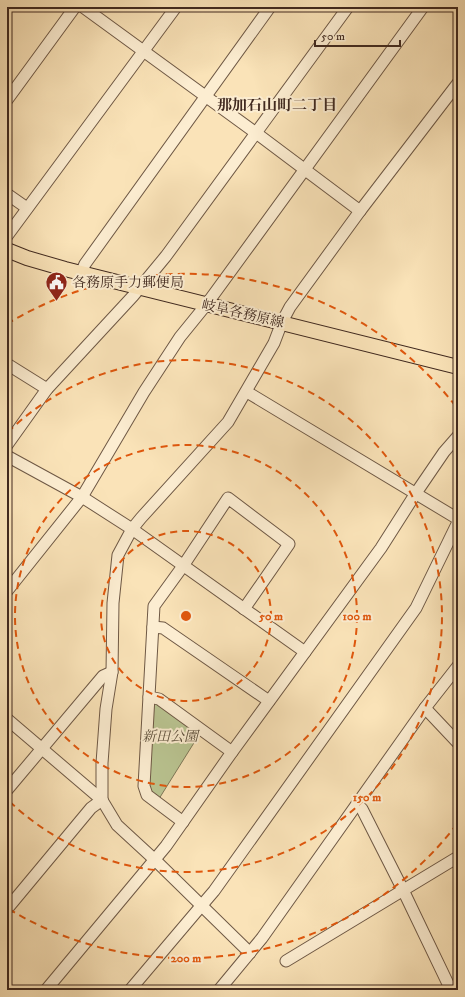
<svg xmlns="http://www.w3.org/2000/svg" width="465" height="997" font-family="'IM FELL DW Pica','Noto Serif JP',serif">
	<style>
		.park { fill: #bac592; stroke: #7d7758 }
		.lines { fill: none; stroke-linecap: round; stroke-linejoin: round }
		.minor-casing { stroke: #6e5845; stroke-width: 13 }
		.major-casing { stroke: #40291f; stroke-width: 16 }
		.minor { stroke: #fcedd1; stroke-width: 11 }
		.major { stroke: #fae3b8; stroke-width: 14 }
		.ring { fill: none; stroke: #e0570d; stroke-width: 2; stroke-dasharray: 7 5 }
		.labels { text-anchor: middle; stroke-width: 4; stroke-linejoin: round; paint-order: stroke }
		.poi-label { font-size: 14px; fill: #40291f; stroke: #fcedd1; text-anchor: start }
		.street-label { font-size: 14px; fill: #40291f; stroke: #fcedd1 }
		.park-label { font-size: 14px; font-style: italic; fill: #5e503c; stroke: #fcedd1 }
		.neighbourhood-label { font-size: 15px; font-weight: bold; fill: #40291f; stroke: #fcedd1 }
		.centre { fill: #e0570d; stroke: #fcedd1; stroke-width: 2 }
		.ring-label { font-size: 12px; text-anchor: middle; font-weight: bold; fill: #e0570d; stroke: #fcedd1; stroke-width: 4; stroke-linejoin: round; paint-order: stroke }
	</style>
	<rect width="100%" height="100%" fill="#fae3b8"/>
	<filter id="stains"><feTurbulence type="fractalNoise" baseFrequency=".005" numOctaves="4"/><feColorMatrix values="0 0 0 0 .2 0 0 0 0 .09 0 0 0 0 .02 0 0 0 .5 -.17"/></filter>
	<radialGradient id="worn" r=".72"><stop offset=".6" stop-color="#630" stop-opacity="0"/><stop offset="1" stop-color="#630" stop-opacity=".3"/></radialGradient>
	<path class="park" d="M149,697L202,730L157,802L147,795Z"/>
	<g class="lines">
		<defs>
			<g id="minor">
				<path d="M83,7L256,133L360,211"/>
				<path d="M7,100L75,7"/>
				<path d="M7,194L27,208"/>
				<path d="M7,236L176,7"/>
				<path d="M81,273L85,264L270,7"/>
				<path d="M7,364L47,389"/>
				<path d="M247,392L458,519"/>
				<path d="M7,445L47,389L133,296L166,256L348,7"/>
				<path d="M7,456L82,497L132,529L305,652"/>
				<path d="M7,591L82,497L144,392L180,337L206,305L423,7"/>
				<path d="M153,627L163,628L269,701"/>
				<path d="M149,697L159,699L232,752"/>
				<path d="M425,708L458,743"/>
				<path d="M7,719L102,800L117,825L155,860L250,953"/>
				<path d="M7,790L103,676L112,672"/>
				<path d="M102,800V763L106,709L112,672L113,603L118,555L132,529L141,518L228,422L274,343L282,322L290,307L360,211L458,83"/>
				<path d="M357,804L362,809L403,890L451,990"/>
				<path d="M183,822L147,795L144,786L154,606L183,566L228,498L289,544L244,609"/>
				<path d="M7,909L91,808L102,800"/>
				<path d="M286,961L458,857"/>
				<path d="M46,990L166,846L232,752L381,548L416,493L444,452L458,436"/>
				<path d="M130,990L202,905L214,891L416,608L458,522"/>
				<path d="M219,990L262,938L425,708L458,666"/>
			</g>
			<path id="major" d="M7,250L27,258L65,269L458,367"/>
		</defs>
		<use href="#minor" class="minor-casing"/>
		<use href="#major" class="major-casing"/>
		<use href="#minor" class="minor"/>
		<use href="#major" class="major"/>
	</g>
	<g class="ring">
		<circle cx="186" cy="616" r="85"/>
		<circle cx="186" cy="616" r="171"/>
		<path d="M8 432A256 256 0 1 1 8 800"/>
		<path d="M457 824A342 342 0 0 1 7 908M7 324A342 342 0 0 1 457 408"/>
	</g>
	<defs>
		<symbol id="civic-pin" viewBox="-11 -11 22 30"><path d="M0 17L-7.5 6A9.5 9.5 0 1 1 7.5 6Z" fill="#8f2418" stroke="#fcedd1"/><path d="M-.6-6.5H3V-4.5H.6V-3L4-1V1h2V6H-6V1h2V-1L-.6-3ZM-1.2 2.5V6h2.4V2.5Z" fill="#fff"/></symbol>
	</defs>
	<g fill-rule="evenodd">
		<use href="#civic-pin" x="44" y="270" width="25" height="34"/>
	</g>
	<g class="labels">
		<g class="poi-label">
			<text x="72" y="287">各務原手力郵便局</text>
		</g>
		<g class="street-label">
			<text transform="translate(243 313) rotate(13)" y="5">岐阜各務原線</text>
		</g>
		<g class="park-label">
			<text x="170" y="741">新田公園</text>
		</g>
		<g class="neighbourhood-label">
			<text x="277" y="110">那加石山町二丁目</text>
		</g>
	</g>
	<circle cx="186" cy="616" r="6" class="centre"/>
	<g class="ring-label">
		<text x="271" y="620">50 m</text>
		<text x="357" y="620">100 m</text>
		<text x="367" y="801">150 m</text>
		<text x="186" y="962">200 m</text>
	</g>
	<rect width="465" height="997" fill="none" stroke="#fae3b8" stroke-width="24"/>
	<rect x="8" y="8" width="449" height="981" fill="none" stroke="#40291f" stroke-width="2"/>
	<rect x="12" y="12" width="441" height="973" fill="none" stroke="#40291f"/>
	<path d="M315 40v6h85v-6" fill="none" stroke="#40291f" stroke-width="2"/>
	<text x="321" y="40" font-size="12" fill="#40291f" stroke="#fcedd1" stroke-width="3" paint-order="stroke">50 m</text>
	<rect width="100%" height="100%" filter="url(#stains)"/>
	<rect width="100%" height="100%" fill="url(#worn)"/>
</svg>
